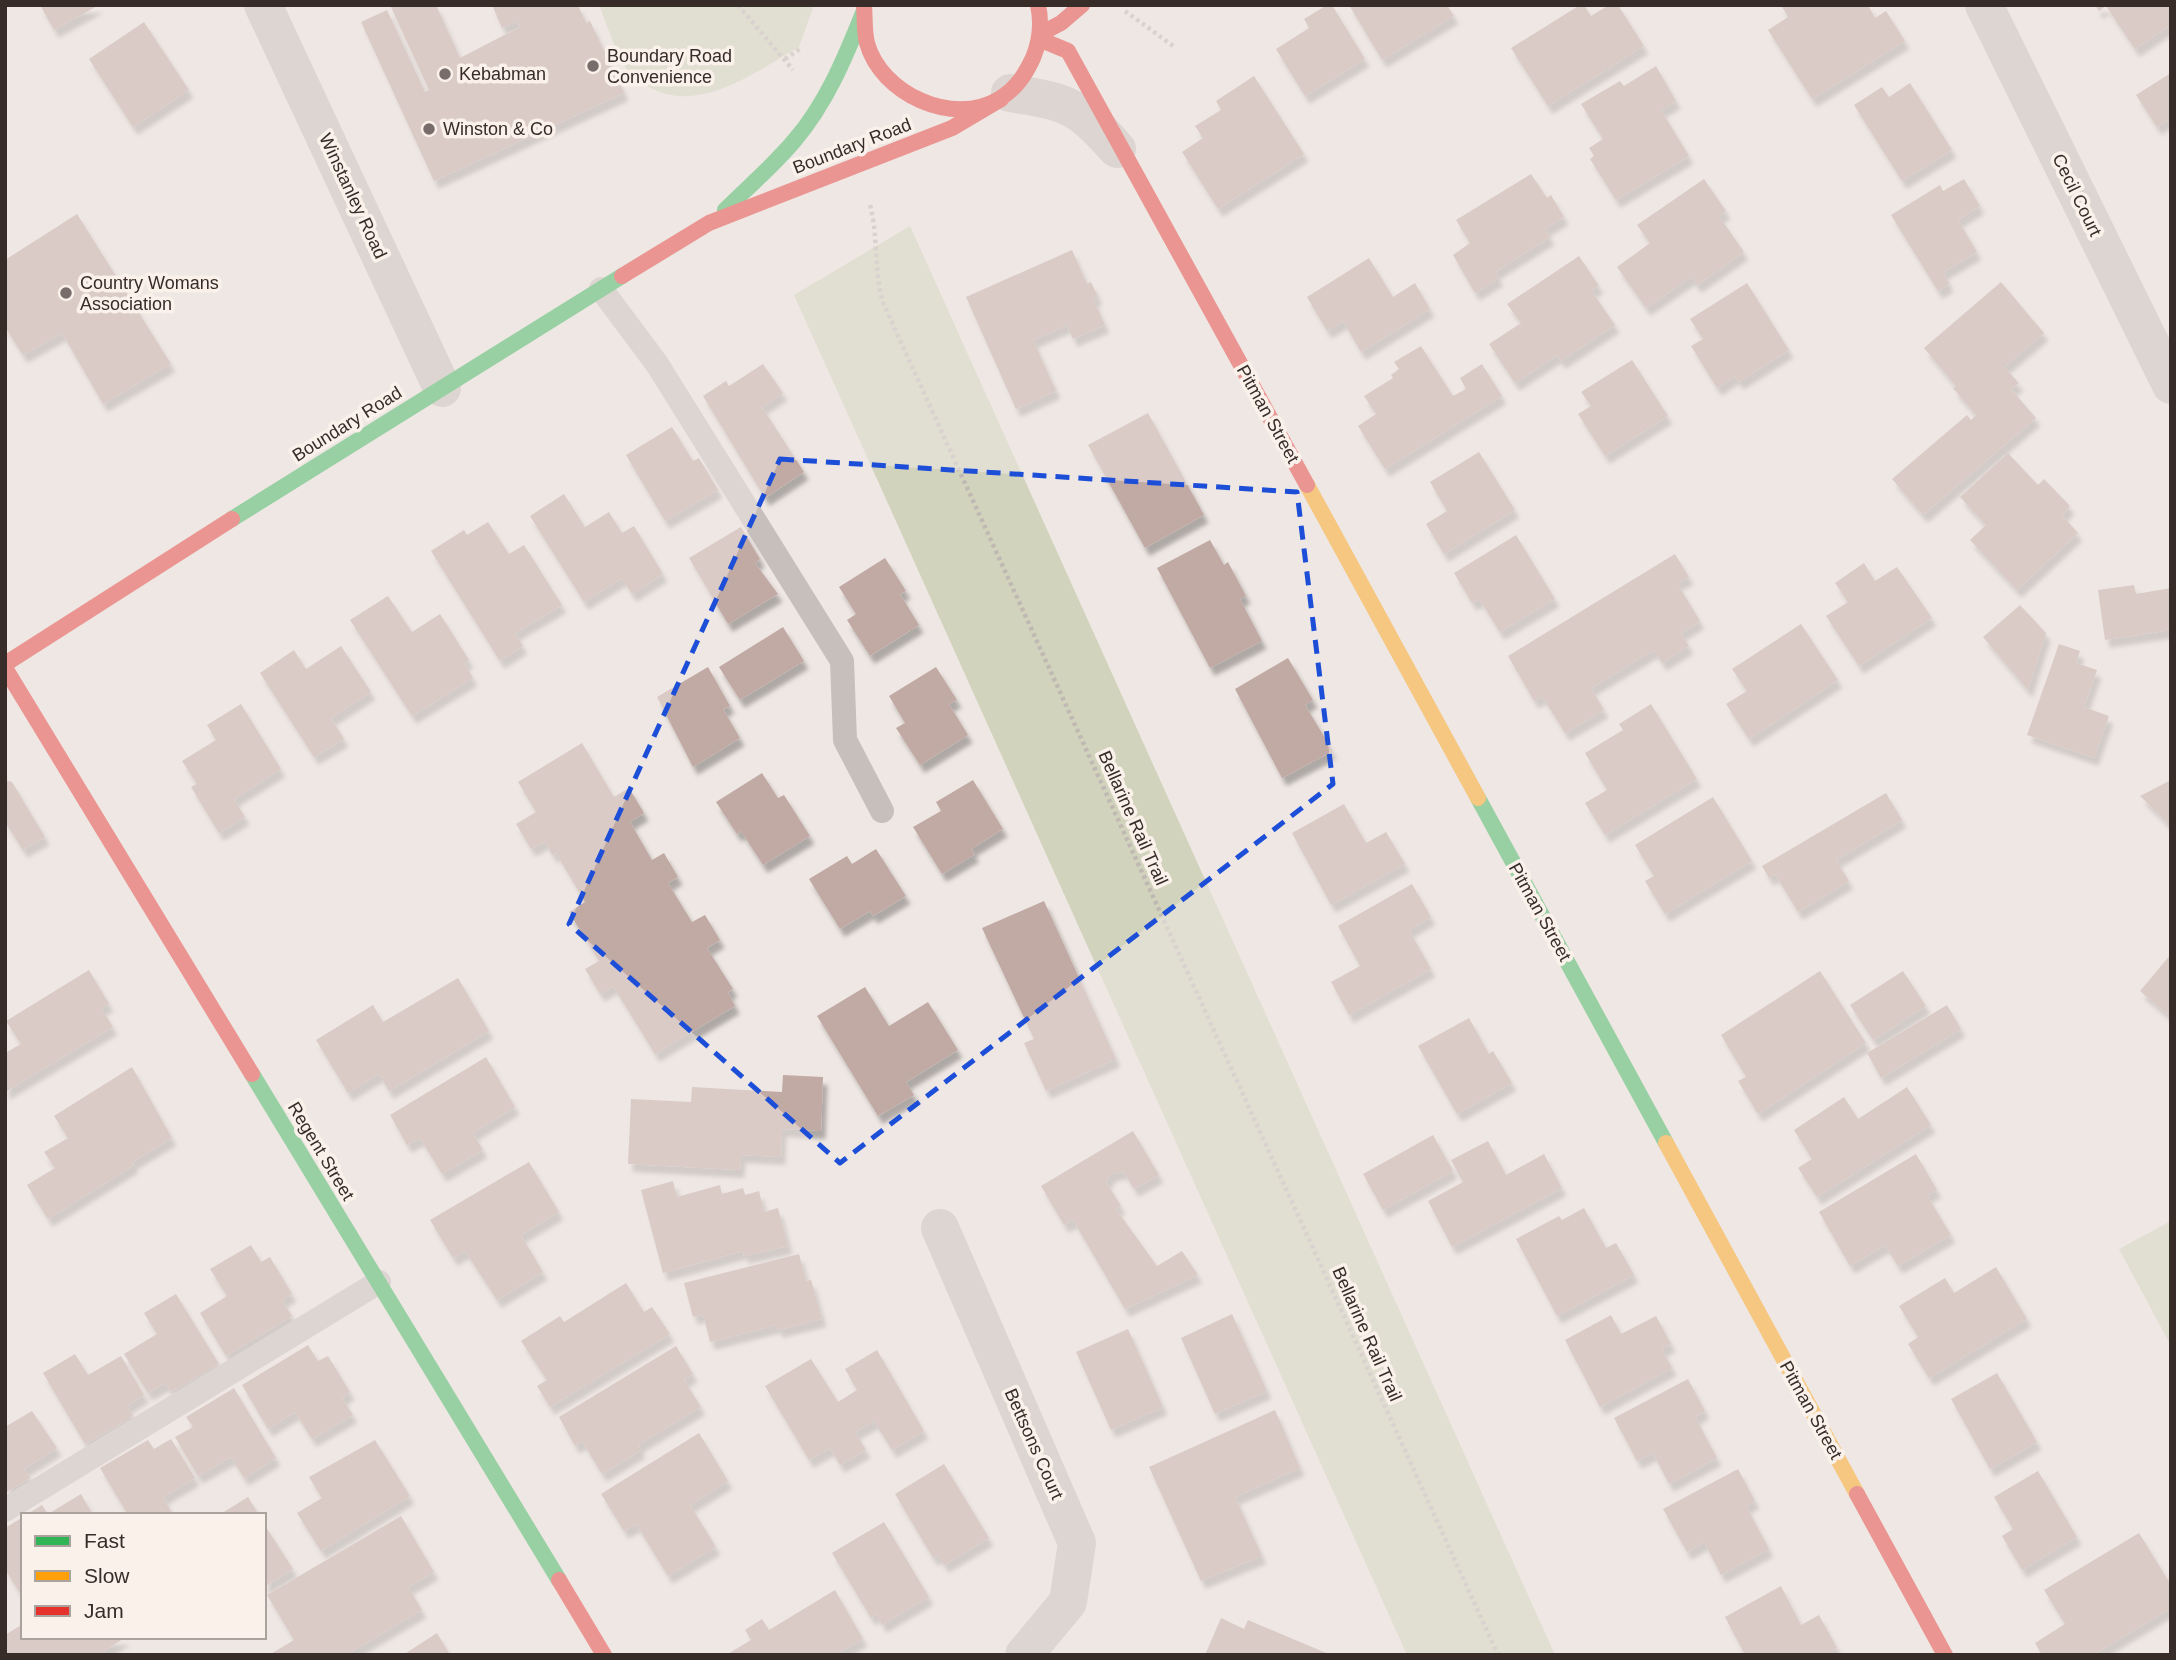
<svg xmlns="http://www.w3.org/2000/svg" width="2176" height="1660" font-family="Helvetica,sans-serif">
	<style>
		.green { fill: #d1d3bc }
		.building { fill: #c1a9a4; filter: url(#shadow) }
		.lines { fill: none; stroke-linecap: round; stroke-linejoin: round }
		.path { stroke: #c0b8b3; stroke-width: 4.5; stroke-dasharray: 3.5 3.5; stroke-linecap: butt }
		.lane { stroke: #c7bfbb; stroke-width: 24 }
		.street { stroke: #c7bfbb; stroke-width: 38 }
		.fast { stroke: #30b455; stroke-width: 16 }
		.slow { stroke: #ff9f0a; stroke-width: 16 }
		.jam { stroke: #e5322d; stroke-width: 16 }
		.marked { fill: none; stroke: #1d4ed8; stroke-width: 5; stroke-dasharray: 14 9; stroke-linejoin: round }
		.poi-dot { fill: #786d6a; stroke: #faf1ea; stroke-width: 2.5 }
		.labels { text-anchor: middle; stroke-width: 7; stroke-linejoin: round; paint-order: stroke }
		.poi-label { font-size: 18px; fill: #382c29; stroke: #faf1ea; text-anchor: start }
		.street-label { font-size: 18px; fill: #382c29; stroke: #faf1ea }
	</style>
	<defs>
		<filter id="shadow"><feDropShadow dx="4.5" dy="8" stdDeviation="2" flood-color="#0004"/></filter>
	</defs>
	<rect width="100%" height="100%" fill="#eee7e3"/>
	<g class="green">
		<path d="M599,5H814L799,47C748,76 686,125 631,74C619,63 606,22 599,5Z"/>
		<path d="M910,226L1555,1655H1407L794,295Z"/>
		<path d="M2171,1221V1346L2119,1249Z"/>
	</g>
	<g class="building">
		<path d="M40,5H99L54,30Z"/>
		<path d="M390,5H436L460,58L520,27L517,21L502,28L492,5H578L586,23L590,21L624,93L434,181L361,22L387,10L425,92L429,90Z"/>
		<path d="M1327,5H1332L1365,59L1305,96L1276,49L1309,28L1304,19Z"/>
		<path d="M1349,5H1447L1454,16L1382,60Z"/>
		<path d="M1580,5H1584L1591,16L1609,5H1618L1644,46L1548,106L1511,48Z"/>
		<path d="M1781,5H1868L1875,18L1886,11L1905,41L1812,99L1768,30L1788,17Z"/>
		<path d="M2095,5H2171V25L2135,49L2106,6L2099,11Z"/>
		<path d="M144,22L189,90L133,127L89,59Z"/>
		<path d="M1656,66L1676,101L1661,110L1689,156L1616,200L1590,159L1594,156L1589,148L1603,139L1581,104L1620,81L1624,86Z"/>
		<path d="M2171,73V125L2167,120L2157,127L2136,95Z"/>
		<path d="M1254,76L1304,154L1218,209L1182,152L1203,138L1195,126L1221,110L1216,101Z"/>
		<path d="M1910,83L1952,150L1902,181L1854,105L1882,87L1889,97Z"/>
		<path d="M1531,174L1547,198L1551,195L1564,217L1545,229L1550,237L1495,272L1499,278L1475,293L1453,255L1470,243L1456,220Z"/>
		<path d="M1704,179L1726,211L1719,216L1744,252L1697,285L1691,277L1646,308L1617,267L1650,243L1637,225Z"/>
		<path d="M1964,179L1980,206L1958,220L1977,252L1943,272L1949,284L1938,291L1891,215L1940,185L1943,191Z"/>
		<path d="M77,214L171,364L103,404L62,333L23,355L5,327V260Z"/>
		<path d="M1072,250L1087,284L1091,282L1098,297L1093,299L1105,325L1073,339L1067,325L1033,340L1056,391L1016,409L966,297Z"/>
		<path d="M1579,256L1599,286L1591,290L1615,325L1561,361L1557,355L1515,383L1489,344L1521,323L1507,304Z"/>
		<path d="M1369,258L1393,297L1415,283L1430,309L1361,352L1343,321L1327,331L1307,297Z"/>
		<path d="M2001,282L2044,333L2004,367L2019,383L2011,389L2036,418L1923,515L1892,479L1967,415L1971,420L1976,415L1953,388L1956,386L1924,348Z"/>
		<path d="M1747,283L1789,350L1739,382L1735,376L1717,388L1691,346L1703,339L1690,319Z"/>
		<path d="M1421,346L1453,396L1466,389L1460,378L1482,364L1502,396L1385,469L1358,426L1376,414L1364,396L1393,378L1391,375L1399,369L1394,362Z"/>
		<path d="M1632,360L1668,416L1605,456L1578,414L1591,406L1581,392Z"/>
		<path d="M763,364L783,393L762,407L804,472L765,498L703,396L726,381L729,386Z"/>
		<path d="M1148,413L1204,515L1145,548L1088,445Z"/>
		<path d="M672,427L693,461L699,458L718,490L665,521L626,455Z"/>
		<path d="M1479,452L1515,510L1444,554L1426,524L1447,511L1430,482Z"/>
		<path d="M2008,453L2038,485L2044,479L2070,506L2062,515L2078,533L2017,590L1970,540L1986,525L1960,497Z"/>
		<path d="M564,494L585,527L609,512L622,533L634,526L663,574L632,594L622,578L584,602L530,516Z"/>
		<path d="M488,522L509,554L524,545L562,605L515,633L523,646L500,661L431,551L464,530L467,535Z"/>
		<path d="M741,527L760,559L755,563L778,594L728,624L689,558Z"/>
		<path d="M1516,535L1555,599L1500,632L1479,599L1472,603L1454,573Z"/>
		<path d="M1210,540L1224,565L1228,562L1246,596L1240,599L1262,641L1210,668L1157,568Z"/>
		<path d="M1675,554L1689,577L1677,583L1700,621L1681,633L1689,646L1662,663L1654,650L1591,688L1604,710L1565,733L1542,696L1534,701L1508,656Z"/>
		<path d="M885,558L906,591L900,594L919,625L870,656L847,620L856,614L839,587Z"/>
		<path d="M1864,563L1875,581L1897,567L1932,618L1859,666L1826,616L1848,602L1835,583Z"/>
		<path d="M2134,585L2136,594L2171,588V630L2105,640L2098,590Z"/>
		<path d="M388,596L412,632L440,614L469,660L464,663L473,678L412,716L350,620Z"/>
		<path d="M2020,605L2046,633L2028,690L1983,637Z"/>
		<path d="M1801,624L1838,680L1749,739L1726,704L1747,691L1732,669Z"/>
		<path d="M783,627L804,661L740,700L719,667Z"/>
		<path d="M2059,644L2080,651L2076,663L2097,670L2084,707L2109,716L2094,758L2027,735Z"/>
		<path d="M341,646L371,692L331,718L344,739L314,757L260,673L294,650L306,669Z"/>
		<path d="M1288,658L1313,700L1305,705L1333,751L1282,778L1235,689Z"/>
		<path d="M708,667L730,706L723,709L740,738L693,767L657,697Z"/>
		<path d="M936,667L957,700L949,704L968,735L920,765L896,728L905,723L889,696Z"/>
		<path d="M241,704L281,769L234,799L245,817L219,833L191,787L197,784L182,761L216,740L207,725Z"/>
		<path d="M1651,704L1697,779L1605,835L1585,803L1607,790L1585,753L1623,730L1619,724Z"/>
		<path d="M582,743L614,797L629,788L644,813L630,822L652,860L664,853L678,877L668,883L692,922L705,915L720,940L707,948L733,989L728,992L735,1006L655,1054L613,986L600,994L585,969L599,961L569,912L585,902L556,853L552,855L545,841L531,849L516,824L536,812L518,782Z"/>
		<path d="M762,773L778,798L784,795L810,836L763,865L741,831L737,834L716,802Z"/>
		<path d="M5,780L12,782L45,837L23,850L5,822Z"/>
		<path d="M973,780L1003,829L971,849L975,854L942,874L913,827L941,811L936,802Z"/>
		<path d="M2171,780V826L2140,796Z"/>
		<path d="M1886,793L1902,820L1836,860L1849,881L1798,912L1775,874L1769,878L1762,866Z"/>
		<path d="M1713,797L1752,861L1665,914L1645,881L1654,876L1635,845Z"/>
		<path d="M1344,804L1366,843L1386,832L1405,864L1331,905L1292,833Z"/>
		<path d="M876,849L906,896L873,916L870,911L840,929L809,879L847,856L852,864Z"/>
		<path d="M1412,884L1431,917L1409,930L1431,969L1349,1015L1331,982L1360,966L1338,926Z"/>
		<path d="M1044,901L1116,1059L1046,1091L1024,1043L1034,1039L982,928Z"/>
		<path d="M2171,954V1017L2140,991Z"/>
		<path d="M89,970L109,1004L101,1008L113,1027L5,1092V1053L21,1044L6,1021Z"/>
		<path d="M1820,971L1866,1043L1758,1114L1738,1081L1746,1077L1721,1035Z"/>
		<path d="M1903,971L1926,1006L1873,1040L1850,1005Z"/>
		<path d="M458,978L489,1031L389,1091L379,1074L348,1093L316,1040L373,1005L383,1022Z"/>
		<path d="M865,987L889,1026L928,1002L958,1050L906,1082L914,1095L878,1116L817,1016Z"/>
		<path d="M1947,1005L1961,1029L1881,1078L1867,1053Z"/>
		<path d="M1469,1018L1489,1054L1493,1051L1512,1083L1457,1114L1418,1046Z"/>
		<path d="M486,1057L515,1107L473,1133L483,1150L442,1174L420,1138L407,1145L390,1115Z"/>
		<path d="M132,1067L172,1138L132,1162L134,1165L48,1219L27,1185L55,1168L44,1152L68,1138L54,1116Z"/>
		<path d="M783,1075L823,1077L821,1131L782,1129L781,1157L741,1155L740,1170L628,1164L631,1099L691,1102L692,1087L782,1092Z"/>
		<path d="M1907,1087L1931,1125L1817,1197L1798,1168L1812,1159L1794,1130L1844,1097L1858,1119Z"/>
		<path d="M1133,1131L1159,1175L1134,1189L1123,1171L1111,1174L1106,1182L1121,1206L1116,1209L1157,1266L1182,1251L1198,1275L1125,1309L1073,1220L1064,1225L1041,1186Z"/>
		<path d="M1433,1135L1453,1171L1383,1210L1363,1174Z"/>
		<path d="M1488,1141L1506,1175L1544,1154L1562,1188L1452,1247L1428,1201L1463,1182L1451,1160Z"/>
		<path d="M1916,1154L1937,1190L1927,1195L1951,1235L1898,1266L1885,1245L1850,1266L1819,1212Z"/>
		<path d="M529,1162L559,1212L521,1235L543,1272L497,1300L465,1251L453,1258L430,1220Z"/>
		<path d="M673,1181L677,1197L720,1185L722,1194L743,1188L745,1195L759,1191L764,1212L778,1208L788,1246L744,1256L743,1251L663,1273L641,1190Z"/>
		<path d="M1584,1208L1606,1248L1616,1243L1634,1275L1557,1316L1516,1239L1559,1216L1562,1220Z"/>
		<path d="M251,1245L261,1262L270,1257L292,1294L282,1300L292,1316L226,1356L200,1313L227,1296L210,1269Z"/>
		<path d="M799,1254L806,1281L811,1280L822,1319L778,1330L777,1325L710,1342L703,1314L693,1317L684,1283Z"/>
		<path d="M1996,1267L2027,1319L1929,1378L1908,1344L1918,1337L1899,1306L1945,1278L1954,1293Z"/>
		<path d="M626,1283L644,1312L652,1307L670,1334L550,1407L537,1386L547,1380L521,1341L560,1316L564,1322Z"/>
		<path d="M176,1294L219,1364L171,1392L165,1383L148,1393L124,1354L157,1334L144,1313Z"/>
		<path d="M1232,1314L1267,1391L1215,1414L1181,1338Z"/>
		<path d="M1611,1315L1621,1334L1656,1316L1671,1344L1662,1349L1672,1368L1600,1407L1565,1340Z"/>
		<path d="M1128,1329L1163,1407L1111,1430L1076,1352Z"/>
		<path d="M308,1345L318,1361L328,1356L350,1392L342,1398L353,1415L312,1439L295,1412L268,1429L242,1385Z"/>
		<path d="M676,1346L693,1374L684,1380L701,1407L638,1445L641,1450L602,1474L582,1441L575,1446L559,1417Z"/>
		<path d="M877,1350L924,1431L892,1450L874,1421L855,1432L866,1450L840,1465L830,1448L809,1460L765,1386L811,1359L838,1402L857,1390L845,1369Z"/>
		<path d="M75,1354L88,1375L121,1356L144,1395L127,1406L133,1416L85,1444L43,1373Z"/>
		<path d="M1997,1373L2037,1442L1990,1469L1951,1399Z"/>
		<path d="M1688,1379L1705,1411L1695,1417L1717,1458L1669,1484L1653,1453L1637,1461L1614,1418Z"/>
		<path d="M234,1388L276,1458L244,1478L231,1457L198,1476L175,1437L193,1427L186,1417Z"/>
		<path d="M1275,1410L1300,1468L1235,1497L1262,1556L1201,1581L1149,1467Z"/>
		<path d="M32,1411L57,1448L24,1469L30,1478L5,1493V1427Z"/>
		<path d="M699,1433L728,1481L690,1505L716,1547L668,1576L636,1524L624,1531L601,1494Z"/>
		<path d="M171,1439L195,1478L163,1497L173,1515H128L100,1468L148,1440L154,1449Z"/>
		<path d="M375,1440L410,1496L321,1551L297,1513L322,1498L309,1477Z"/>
		<path d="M944,1464L989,1538L944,1565L938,1555L933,1558L895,1494Z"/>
		<path d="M1738,1469L1755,1501L1746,1506L1769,1549L1721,1575L1704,1542L1687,1552L1663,1509Z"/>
		<path d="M2038,1471L2077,1537L2022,1570L2002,1536L2013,1529L1994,1497Z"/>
		<path d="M81,1494L93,1515H26L42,1505L48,1514Z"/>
		<path d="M248,1497L259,1515H219Z"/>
		<path d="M401,1516L434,1572L408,1587L422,1610L346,1655H269L294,1640L267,1595Z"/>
		<path d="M23,1517V1598L5,1569V1528Z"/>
		<path d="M884,1522L929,1597L882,1625L876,1614L871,1618L832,1553Z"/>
		<path d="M264,1524L293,1569L264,1587Z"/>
		<path d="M2139,1533L2171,1585V1608L2093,1655H2042L2035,1643L2065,1624L2044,1590Z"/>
		<path d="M1781,1586L1801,1625L1819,1615L1837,1648L1825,1655H1745L1725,1617Z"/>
		<path d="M835,1590L863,1639L841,1651L843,1655H726L751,1640L745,1630L762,1619L769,1630Z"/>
		<path d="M1221,1618L1244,1629L1248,1620L1331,1655H1205Z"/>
		<path d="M23,1624V1637H126L98,1655H5V1635Z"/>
		<path d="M437,1633L450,1655H403Z"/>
	</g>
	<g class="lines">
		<g class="path">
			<path d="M738,5L793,70"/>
			<path d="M1125,11L1176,48"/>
			<path d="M785,59L800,49"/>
			<path d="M870,205C879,238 873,272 884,305L1498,1655"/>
		</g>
		<g class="lane">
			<path d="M601,289L657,364L842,661L845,740L882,811"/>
			<path d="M5,1510L379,1282"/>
		</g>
		<g class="street">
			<path d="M263,5L442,388"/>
			<path d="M1984,5L2171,385"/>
			<path d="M1010,93C1067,102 1078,105 1117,149"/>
			<path d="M940,1228L1077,1543L1068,1602L1024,1655"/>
		</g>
		<g class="fast">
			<path d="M725,210C748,187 773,166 794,141C826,104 845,58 863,13"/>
			<path d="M232,519L622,276"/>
			<path d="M1478,798L1666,1143"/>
			<path d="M252,1074L559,1580"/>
		</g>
		<g class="slow">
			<path d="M1307,485L1478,798"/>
			<path d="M1666,1143L1857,1494"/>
		</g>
		<g class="jam">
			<path d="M864,5C865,17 864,31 867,43C881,94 953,127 999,99C1016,89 1025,75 1033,58C1040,41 1042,23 1038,5"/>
			<path d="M1040,34L1061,23L1082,5"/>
			<path d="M1039,39L1068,51L1307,485"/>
			<path d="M622,276L709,223L952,128L1001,99"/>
			<path d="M5,664L232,519"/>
			<path d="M5,668L252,1074"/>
			<path d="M1857,1494L1945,1655"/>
			<path d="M559,1580L604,1655"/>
		</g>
	</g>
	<path d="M0 0H2176V1660H0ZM780,459L1297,492L1333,784L840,1163L569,924Z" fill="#eee7e3" fill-opacity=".55" fill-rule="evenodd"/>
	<path class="marked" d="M780,459L1297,492L1333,784L840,1163L569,924Z"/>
	<g class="poi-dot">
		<circle cx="593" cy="66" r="7"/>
		<circle cx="445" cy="74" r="7"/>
		<circle cx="429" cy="129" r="7"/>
		<circle cx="66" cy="293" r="7"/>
	</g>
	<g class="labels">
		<g class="poi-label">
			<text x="607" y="62">Boundary Road<tspan x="607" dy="21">Convenience</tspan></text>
			<text x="459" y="80">Kebabman</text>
			<text x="443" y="135">Winston &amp; Co</text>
			<text x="80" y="289">Country Womans<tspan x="80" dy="21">Association</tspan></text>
		</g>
		<g class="street-label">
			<text transform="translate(852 146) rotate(-21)" y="6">Boundary Road</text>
			<text transform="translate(2077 195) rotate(64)" y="6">Cecil Court</text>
			<text transform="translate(353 196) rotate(65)" y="6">Winstanley Road</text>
			<text transform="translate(1268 414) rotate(61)" y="6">Pitman Street</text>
			<text transform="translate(347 424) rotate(-32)" y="6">Boundary Road</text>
			<text transform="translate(1133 818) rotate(66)" y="6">Bellarine Rail Trail</text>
			<text transform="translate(1540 912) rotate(61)" y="6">Pitman Street</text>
			<text transform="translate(321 1151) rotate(59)" y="6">Regent Street</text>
			<text transform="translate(1367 1334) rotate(66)" y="6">Bellarine Rail Trail</text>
			<text transform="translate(1811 1410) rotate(61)" y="6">Pitman Street</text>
			<text transform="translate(1034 1444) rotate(66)" y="6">Bettsons Court</text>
		</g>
	</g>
	<rect width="2176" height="1660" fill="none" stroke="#382c29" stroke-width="14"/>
	<rect x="21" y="1513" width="245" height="126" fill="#faf1ea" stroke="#aca29d" stroke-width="2"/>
	<rect x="35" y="1536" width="35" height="10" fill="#30b455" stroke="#aca29d" stroke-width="2"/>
	<text x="84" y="1548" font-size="21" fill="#382c29">Fast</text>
	<rect x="35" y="1571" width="35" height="10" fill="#ff9f0a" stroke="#aca29d" stroke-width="2"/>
	<text x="84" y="1583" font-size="21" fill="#382c29">Slow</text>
	<rect x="35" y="1606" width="35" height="10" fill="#e5322d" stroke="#aca29d" stroke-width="2"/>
	<text x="84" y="1618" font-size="21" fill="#382c29">Jam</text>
</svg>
